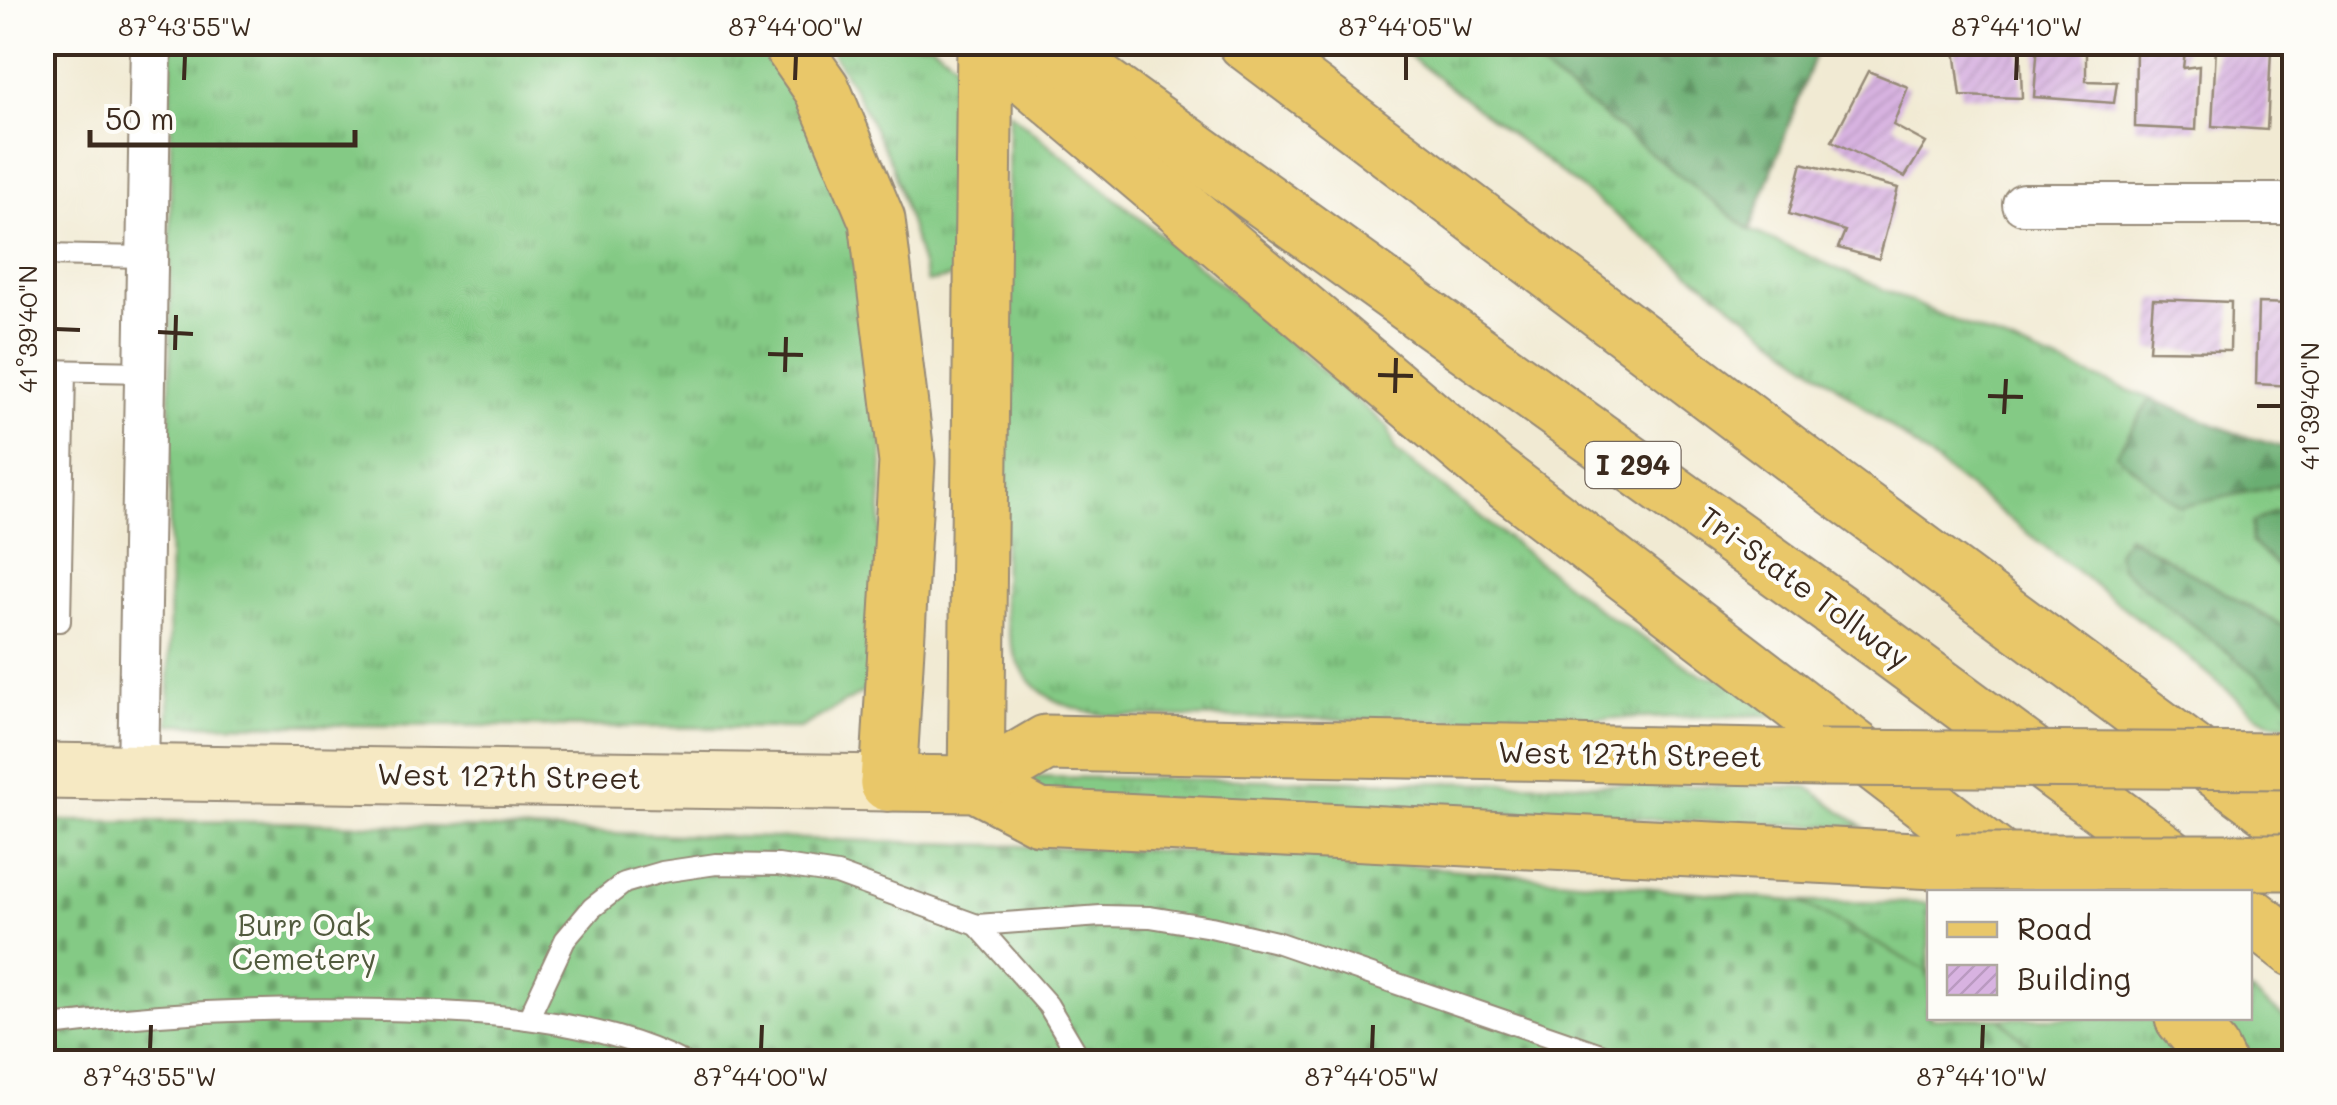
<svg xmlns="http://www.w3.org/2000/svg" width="2337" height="1105" font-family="Mali,sans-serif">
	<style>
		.grass { fill: url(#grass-tufts); stroke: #607a52; stroke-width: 2.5 }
		.forest { fill: url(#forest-firs); stroke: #536c48; stroke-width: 2.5 }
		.cemetery { fill: url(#cemetery-stones); stroke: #607a52; stroke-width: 2.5 }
		.building { fill: url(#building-hatch) }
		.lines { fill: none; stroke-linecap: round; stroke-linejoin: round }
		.lane-casing { stroke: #968a78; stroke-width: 24 }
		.street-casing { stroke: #968a78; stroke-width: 44 }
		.secondary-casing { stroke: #968a78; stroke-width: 59 }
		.primary-casing { stroke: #968a78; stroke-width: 59 }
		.highway-casing { stroke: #968a78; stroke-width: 59 }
		.lane { stroke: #fff; stroke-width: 20 }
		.street { stroke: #fff; stroke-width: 40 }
		.secondary { stroke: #f6e9c3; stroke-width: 55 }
		.primary { stroke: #e9c769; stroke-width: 55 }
		.highway { stroke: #e9c769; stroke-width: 55 }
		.primary-bridge-casing { stroke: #968a78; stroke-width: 59; stroke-linecap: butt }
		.primary-bridge { stroke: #e9c769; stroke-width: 55 }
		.ticks { fill: none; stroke: #3b2a1e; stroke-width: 4 }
		.labels { text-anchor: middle; stroke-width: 8; stroke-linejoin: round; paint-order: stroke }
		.shield { fill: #fdfcf7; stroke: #75695f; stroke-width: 2.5 }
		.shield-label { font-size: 28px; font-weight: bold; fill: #3b2a1e }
		.street-label { font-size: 30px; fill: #3b2a1e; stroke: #fdfcf7 }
		.park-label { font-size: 30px; fill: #515a3d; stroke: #fdfcf7 }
		.neatline { fill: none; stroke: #3b2a1e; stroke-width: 4 }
		.ticks-label { font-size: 25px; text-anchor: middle; fill: #3b2a1e }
	</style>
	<defs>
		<pattern id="grass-tufts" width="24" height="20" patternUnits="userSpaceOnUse" patternTransform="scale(2.5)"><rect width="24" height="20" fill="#84ca85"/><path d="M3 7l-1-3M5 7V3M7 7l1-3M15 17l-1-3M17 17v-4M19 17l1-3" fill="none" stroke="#6da46c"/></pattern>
		<pattern id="forest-firs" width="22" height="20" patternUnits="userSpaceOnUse" patternTransform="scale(2.5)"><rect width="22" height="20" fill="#6bae72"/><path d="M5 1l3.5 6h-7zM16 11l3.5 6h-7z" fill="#598e5d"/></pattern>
		<pattern id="cemetery-stones" width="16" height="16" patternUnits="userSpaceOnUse" patternTransform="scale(2.5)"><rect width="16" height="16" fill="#84ca85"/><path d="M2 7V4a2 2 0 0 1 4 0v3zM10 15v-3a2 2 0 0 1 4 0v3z" fill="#6da46c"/></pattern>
		<pattern id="building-hatch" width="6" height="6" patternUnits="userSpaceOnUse" patternTransform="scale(2.5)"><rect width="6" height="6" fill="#d8b3e1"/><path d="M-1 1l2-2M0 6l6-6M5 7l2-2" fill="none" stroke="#ba9ac1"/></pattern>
	</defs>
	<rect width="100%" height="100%" fill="#fdfcf7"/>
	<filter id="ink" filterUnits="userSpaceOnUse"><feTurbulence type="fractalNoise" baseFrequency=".01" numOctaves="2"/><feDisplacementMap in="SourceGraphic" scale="20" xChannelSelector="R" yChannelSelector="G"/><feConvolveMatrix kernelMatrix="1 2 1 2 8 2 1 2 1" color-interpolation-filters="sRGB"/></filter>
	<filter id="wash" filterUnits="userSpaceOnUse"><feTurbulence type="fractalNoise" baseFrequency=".0048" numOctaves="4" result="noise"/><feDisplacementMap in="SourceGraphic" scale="40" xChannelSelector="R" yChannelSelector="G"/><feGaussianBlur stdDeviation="2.25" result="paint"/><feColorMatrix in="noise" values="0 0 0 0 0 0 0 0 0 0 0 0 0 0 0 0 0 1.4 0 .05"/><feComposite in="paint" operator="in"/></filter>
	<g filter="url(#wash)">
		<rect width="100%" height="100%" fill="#f1ead3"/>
		<g class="grass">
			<path d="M171,43H765L817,135L869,267L885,385L876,669L865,691L800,728L169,724Z"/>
			<path d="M826,43H931L955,62L954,277L927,282L892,165L853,87Z"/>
			<path d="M1393,43H1509L1750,230L1968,327L2151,399L2117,454L2250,490L2294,482V508L2274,512L2252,523L2251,542L2277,566L2294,570V633L2128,536L2117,553L2122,569L2294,704V724L2272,723L2253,712L2193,661Z"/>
			<path d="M1009,112L1234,295L1388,427L1395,450L1599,610L1701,675L1739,681L1791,715L1461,721L1111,716C1034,705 1012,676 1003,600Z"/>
			<path d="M1032,777L1808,787L1863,827L1032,796Z"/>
			<path d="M1801,902L1929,903V972Z"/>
			<path d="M2250,991L2294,1025V1062H2243L2218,1018H2250Z"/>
			<path d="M2000,1018H2150L2167,1037L2180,1062H2046Z"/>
		</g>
		<g class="forest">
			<path d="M1509,43H1819L1750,230Z"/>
			<path d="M2151,399L2243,436L2294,450V482L2180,507L2116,454Z"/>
			<path d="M2294,508V570L2277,566L2251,542L2252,523L2274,512Z"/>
			<path d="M2127,536L2294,633V704L2122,569L2117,553Z"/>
		</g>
		<path class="cemetery" d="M43,821L274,822L1299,855L1801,902L1929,972L1930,1018H2000L2046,1062H43Z"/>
		<g id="blocks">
			<g class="building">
				<path d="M1954,42H2020L2022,98L1961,96Z"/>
				<path d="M2038,42H2086V81L2117,82L2114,103L2034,97Z"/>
				<path d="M2136,42H2186L2183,68L2199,66L2196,130L2135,127Z"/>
				<path d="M2216,48L2271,51L2267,130L2212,126Z"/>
				<path d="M1868,71L1908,87L1893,125L1926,143L1905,177L1832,141Z"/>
				<path d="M1802,163L1898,188L1879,259L1838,248L1845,231L1789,214Z"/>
				<path d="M2153,299L2231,302L2230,351L2149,350Z"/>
				<path d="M2258,303L2294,304V386L2256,384Z"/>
			</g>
		</g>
	</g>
	<g filter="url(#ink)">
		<use href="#blocks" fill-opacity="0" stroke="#968a78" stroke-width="2.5"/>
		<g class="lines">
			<defs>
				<g id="lane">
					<path d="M42,47V206"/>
					<path d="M42,255L147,257"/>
					<path d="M42,370L145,372"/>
					<path d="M42,621H60L65,371"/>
					<path d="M977,925L1048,1005L1082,1062"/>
					<path d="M528,1019L565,940L592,908L624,883L662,872L716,864L778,865L837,874L977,925L1101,916L1150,917L1211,927L1276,942L1624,1062"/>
					<path d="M42,1027C156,1012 270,1007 384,1010C480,1012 595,1018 682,1062"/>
				</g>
				<g id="street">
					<path d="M2023,204H2294"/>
					<path d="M138,772L151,42"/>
				</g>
				<path id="secondary" d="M42,771L888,783"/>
				<g id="primary">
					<path d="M888,783L976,784L1039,817L1956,862"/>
					<path d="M976,784L1046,743L1819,758"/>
				</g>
				<g id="highway">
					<path d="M789,42L822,89L877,220L907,462L888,783"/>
					<path d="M986,42L1492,471L2043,892"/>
					<path d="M1044,42L1881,643L2219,892"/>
					<path d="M1246,42L1837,489L2294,827"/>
					<path d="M976,784L985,42"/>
					<path d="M2250,915L2294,949"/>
					<path d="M2183,1018L2211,1050L2217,1062"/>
				</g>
			</defs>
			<use href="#lane" class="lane-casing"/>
			<use href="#street" class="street-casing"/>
			<use href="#secondary" class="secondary-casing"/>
			<use href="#primary" class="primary-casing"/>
			<use href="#highway" class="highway-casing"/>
			<use href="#lane" class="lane"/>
			<use href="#street" class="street"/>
			<use href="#secondary" class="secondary"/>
			<use href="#primary" class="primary"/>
			<use href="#highway" class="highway"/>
			<defs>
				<g id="primary-bridge">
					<path d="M1819,758L2294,761"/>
					<path d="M1956,862H2294"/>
				</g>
			</defs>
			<use href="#primary-bridge" class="primary-bridge-casing"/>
			<use href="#primary-bridge" class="primary-bridge"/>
		</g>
	</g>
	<path class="ticks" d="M184,80L185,55M795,80L796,55M1406,80V55M2016,80L2017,55M55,329L80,330M158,332L193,334M175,350L176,315M768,354L803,355M785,372L786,337M1378,375L1413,376M1395,393L1396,358M1988,396L2023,397M2257,406H2282M2004,414L2006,379M150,1050L151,1025M761,1050L762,1025M1372,1050L1373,1025M1982,1050L1983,1025"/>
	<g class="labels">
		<rect class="shield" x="1585.5" y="442" width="95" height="46" rx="8"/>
		<g class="shield-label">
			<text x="1633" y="475">I 294</text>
		</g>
		<g class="street-label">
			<text transform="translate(1804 588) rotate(36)" y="10">Tri-State Tollway</text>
			<text transform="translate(1630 755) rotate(1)" y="10">West 127th Street</text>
			<text transform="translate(509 777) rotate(1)" y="10">West 127th Street</text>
		</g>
		<g class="park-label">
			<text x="304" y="936">Burr Oak<tspan x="304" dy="34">Cemetery</tspan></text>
		</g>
	</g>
	<rect width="2337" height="1105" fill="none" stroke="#fdfcf7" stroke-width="110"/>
	<rect x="1927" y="890" width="325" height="130" fill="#fdfcf7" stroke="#afa8a0" stroke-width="2.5"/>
	<rect x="1947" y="922" width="50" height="15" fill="#e9c769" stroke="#afa8a0" stroke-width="2.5"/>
	<text x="2017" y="940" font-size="30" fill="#3b2a1e">Road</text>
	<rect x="1947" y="965" width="50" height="30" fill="url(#building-hatch)" stroke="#afa8a0" stroke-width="2.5"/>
	<text x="2017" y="990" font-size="30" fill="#3b2a1e">Building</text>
	<path d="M90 130v15h265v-15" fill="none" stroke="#3b2a1e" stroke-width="5"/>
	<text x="105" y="130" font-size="30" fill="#3b2a1e" stroke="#fdfcf7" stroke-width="8" paint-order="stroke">50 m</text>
	<rect x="55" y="55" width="2227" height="995" class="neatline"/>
	<g class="ticks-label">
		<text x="185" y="36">87°43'55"W</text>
		<text x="796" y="36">87°44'00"W</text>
		<text x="1406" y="36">87°44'05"W</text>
		<text x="2017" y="36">87°44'10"W</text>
		<text transform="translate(28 329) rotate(-90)" y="9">41°39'40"N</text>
		<text transform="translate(2310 406) rotate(-90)" y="9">41°39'40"N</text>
		<text x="150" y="1086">87°43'55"W</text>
		<text x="761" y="1086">87°44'00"W</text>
		<text x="1372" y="1086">87°44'05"W</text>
		<text x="1982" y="1086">87°44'10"W</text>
	</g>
</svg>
